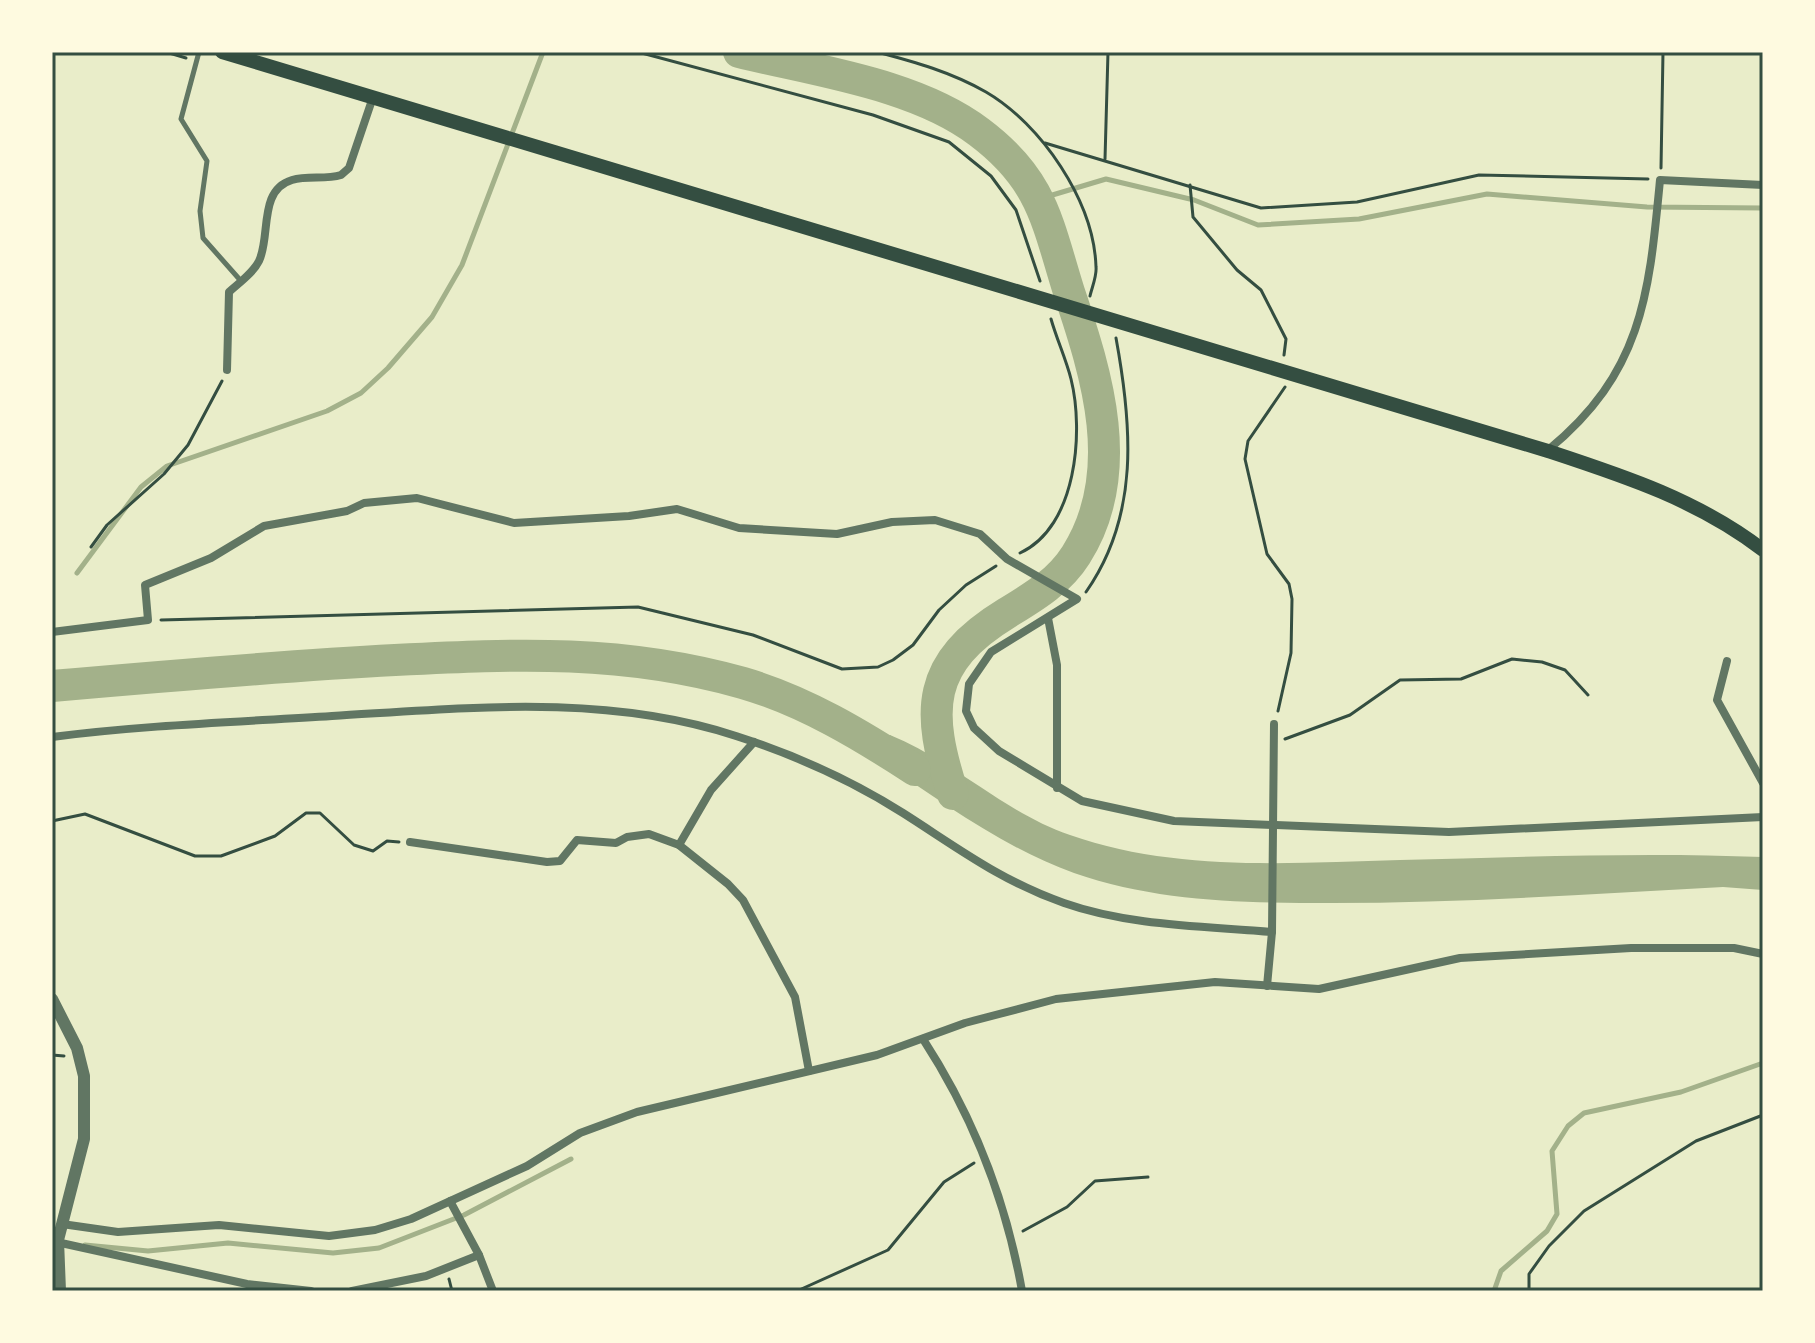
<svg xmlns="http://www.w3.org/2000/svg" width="1815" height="1343" font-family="'Crimson Pro',serif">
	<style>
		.water { fill: #a3b18a }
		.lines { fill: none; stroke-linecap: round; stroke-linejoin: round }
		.stream { stroke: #a3b18a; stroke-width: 5 }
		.river { stroke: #a3b18a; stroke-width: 32 }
		.path { stroke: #344e41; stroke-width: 3 }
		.service { stroke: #617663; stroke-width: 5 }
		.minor { stroke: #617663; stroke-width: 8 }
		.tertiary { stroke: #617663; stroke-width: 12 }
		.primary { stroke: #344e41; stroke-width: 14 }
		.neatline { fill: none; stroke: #344e41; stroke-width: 3 }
	</style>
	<rect width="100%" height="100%" fill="#e9edc9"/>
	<path class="water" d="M890,735C954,761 1005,813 1070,835C1175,872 1290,863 1400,860C1521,857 1642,852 1763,857V890L1723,887C1592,894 1461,903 1331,903C1243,903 1158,902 1074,873C1001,847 936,797 871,755Z"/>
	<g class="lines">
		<g class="stream">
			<path d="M1039,199L1106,179L1194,200L1258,225L1359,219L1487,194L1647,207L1763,208"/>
			<path d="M77,573L141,487L167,466L327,411L361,393L388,368L432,317L462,265L543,52"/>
			<path d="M85,1245L148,1251L228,1243L333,1253L379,1248L464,1215L571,1159"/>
			<path d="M1494,1291L1501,1271L1547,1231L1557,1214L1552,1151L1568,1126L1584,1113L1681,1092L1763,1063"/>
		</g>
		<g class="river">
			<path d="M739,52C816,71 916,84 979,132C1043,180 1047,222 1069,292C1097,375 1128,473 1076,555C1059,582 1033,597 1007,613C925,663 926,711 953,794"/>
			<path d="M52,686C166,676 281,666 395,660C518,654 623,649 743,683C805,701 861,735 915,770"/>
		</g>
		<g class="path">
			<path d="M166,52L186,58"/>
			<path d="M638,52L873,115L949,142L991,176L1016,210L1040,281"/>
			<path d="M877,52C915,62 951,72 986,92C1041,124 1094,201 1096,267C1097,276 1092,287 1090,296"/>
			<path d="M1045,143L1261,208L1357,202L1479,175L1648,179"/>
			<path d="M1105,159L1108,52"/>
			<path d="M1661,168L1663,52"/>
			<path d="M1190,185L1193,217L1237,270L1261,290L1286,339L1284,355"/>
			<path d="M91,547L107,525L164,474L188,445L222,381"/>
			<path d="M1020,553C1077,527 1084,431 1071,379C1066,359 1057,340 1051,319"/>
			<path d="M1086,592C1140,515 1132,425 1116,338"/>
			<path d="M161,620L638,607L753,635L842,669L878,667L893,660L913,645L939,610L966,585L996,566"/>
			<path d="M1278,711L1291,653L1292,599L1289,584L1267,554L1245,459L1248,441L1285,387"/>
			<path d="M1285,739L1350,715L1400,680L1461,679L1512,659L1542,662L1565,670L1588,695"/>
			<path d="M52,821L85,814L195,856H221L275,836L306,813H320L354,845L373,851L387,841L399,842"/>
			<path d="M52,1055L64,1056"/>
			<path d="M1023,1231L1067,1207L1095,1181L1148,1177"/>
			<path d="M449,1279L452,1291"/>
			<path d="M797,1291L888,1250L944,1182L974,1163"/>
			<path d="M1529,1291V1274L1549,1246L1584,1211L1696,1141L1763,1115"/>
		</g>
		<path class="service" d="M199,52L181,119L207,161L200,211L203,238L241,281"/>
		<g class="minor">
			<path d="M227,370L229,292C239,283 253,273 259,261C271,236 258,190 292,180C308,175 325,180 341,175L349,168L372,100"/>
			<path d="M1548,450C1643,372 1649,294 1660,180L1763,185"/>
			<path d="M1048,618L1057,665V788"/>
			<path d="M52,632L148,620L145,585L211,558L264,526L347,511L364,503L417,498L514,523L629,516L677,509L739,528L837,534L892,522L935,520L980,534L1007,559L1077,599L991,652L969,684L966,711L974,728L999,751L1082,801L1174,821L1449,832L1763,817"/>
			<path d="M1727,661L1717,700L1763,783"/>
			<path d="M52,737C145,725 238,722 332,716C467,708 605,693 736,736C795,755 851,780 903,813C958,848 1001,881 1064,903C1129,926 1204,926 1272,932"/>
			<path d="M410,842L547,862L560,861L577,840L616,843L627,837L649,834L679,845L728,884L743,900L795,997L809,1071"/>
			<path d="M679,845L711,790L754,742"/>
			<path d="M1267,986L1272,932L1274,724"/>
			<path d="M923,1039C973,1116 1006,1200 1022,1291"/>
			<path d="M62,1224L118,1232L219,1225L329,1236L375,1230L411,1219L527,1166L580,1133L637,1112L877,1055L965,1023L1056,999L1215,982L1319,989L1460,958L1631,948H1734L1763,954"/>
			<path d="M52,1241L247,1284L311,1291"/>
			<path d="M479,1255L493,1291"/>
			<path d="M352,1291L426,1276L479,1255L450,1201"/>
		</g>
		<path class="tertiary" d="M52,999L77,1048L84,1076V1139L58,1240L60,1291"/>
		<path class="primary" d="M222,52L1548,451C1624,476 1698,500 1763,550"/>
	</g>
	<rect width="1815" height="1343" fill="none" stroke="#fefae0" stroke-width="108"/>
	<rect x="54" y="54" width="1707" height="1235" class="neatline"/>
</svg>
